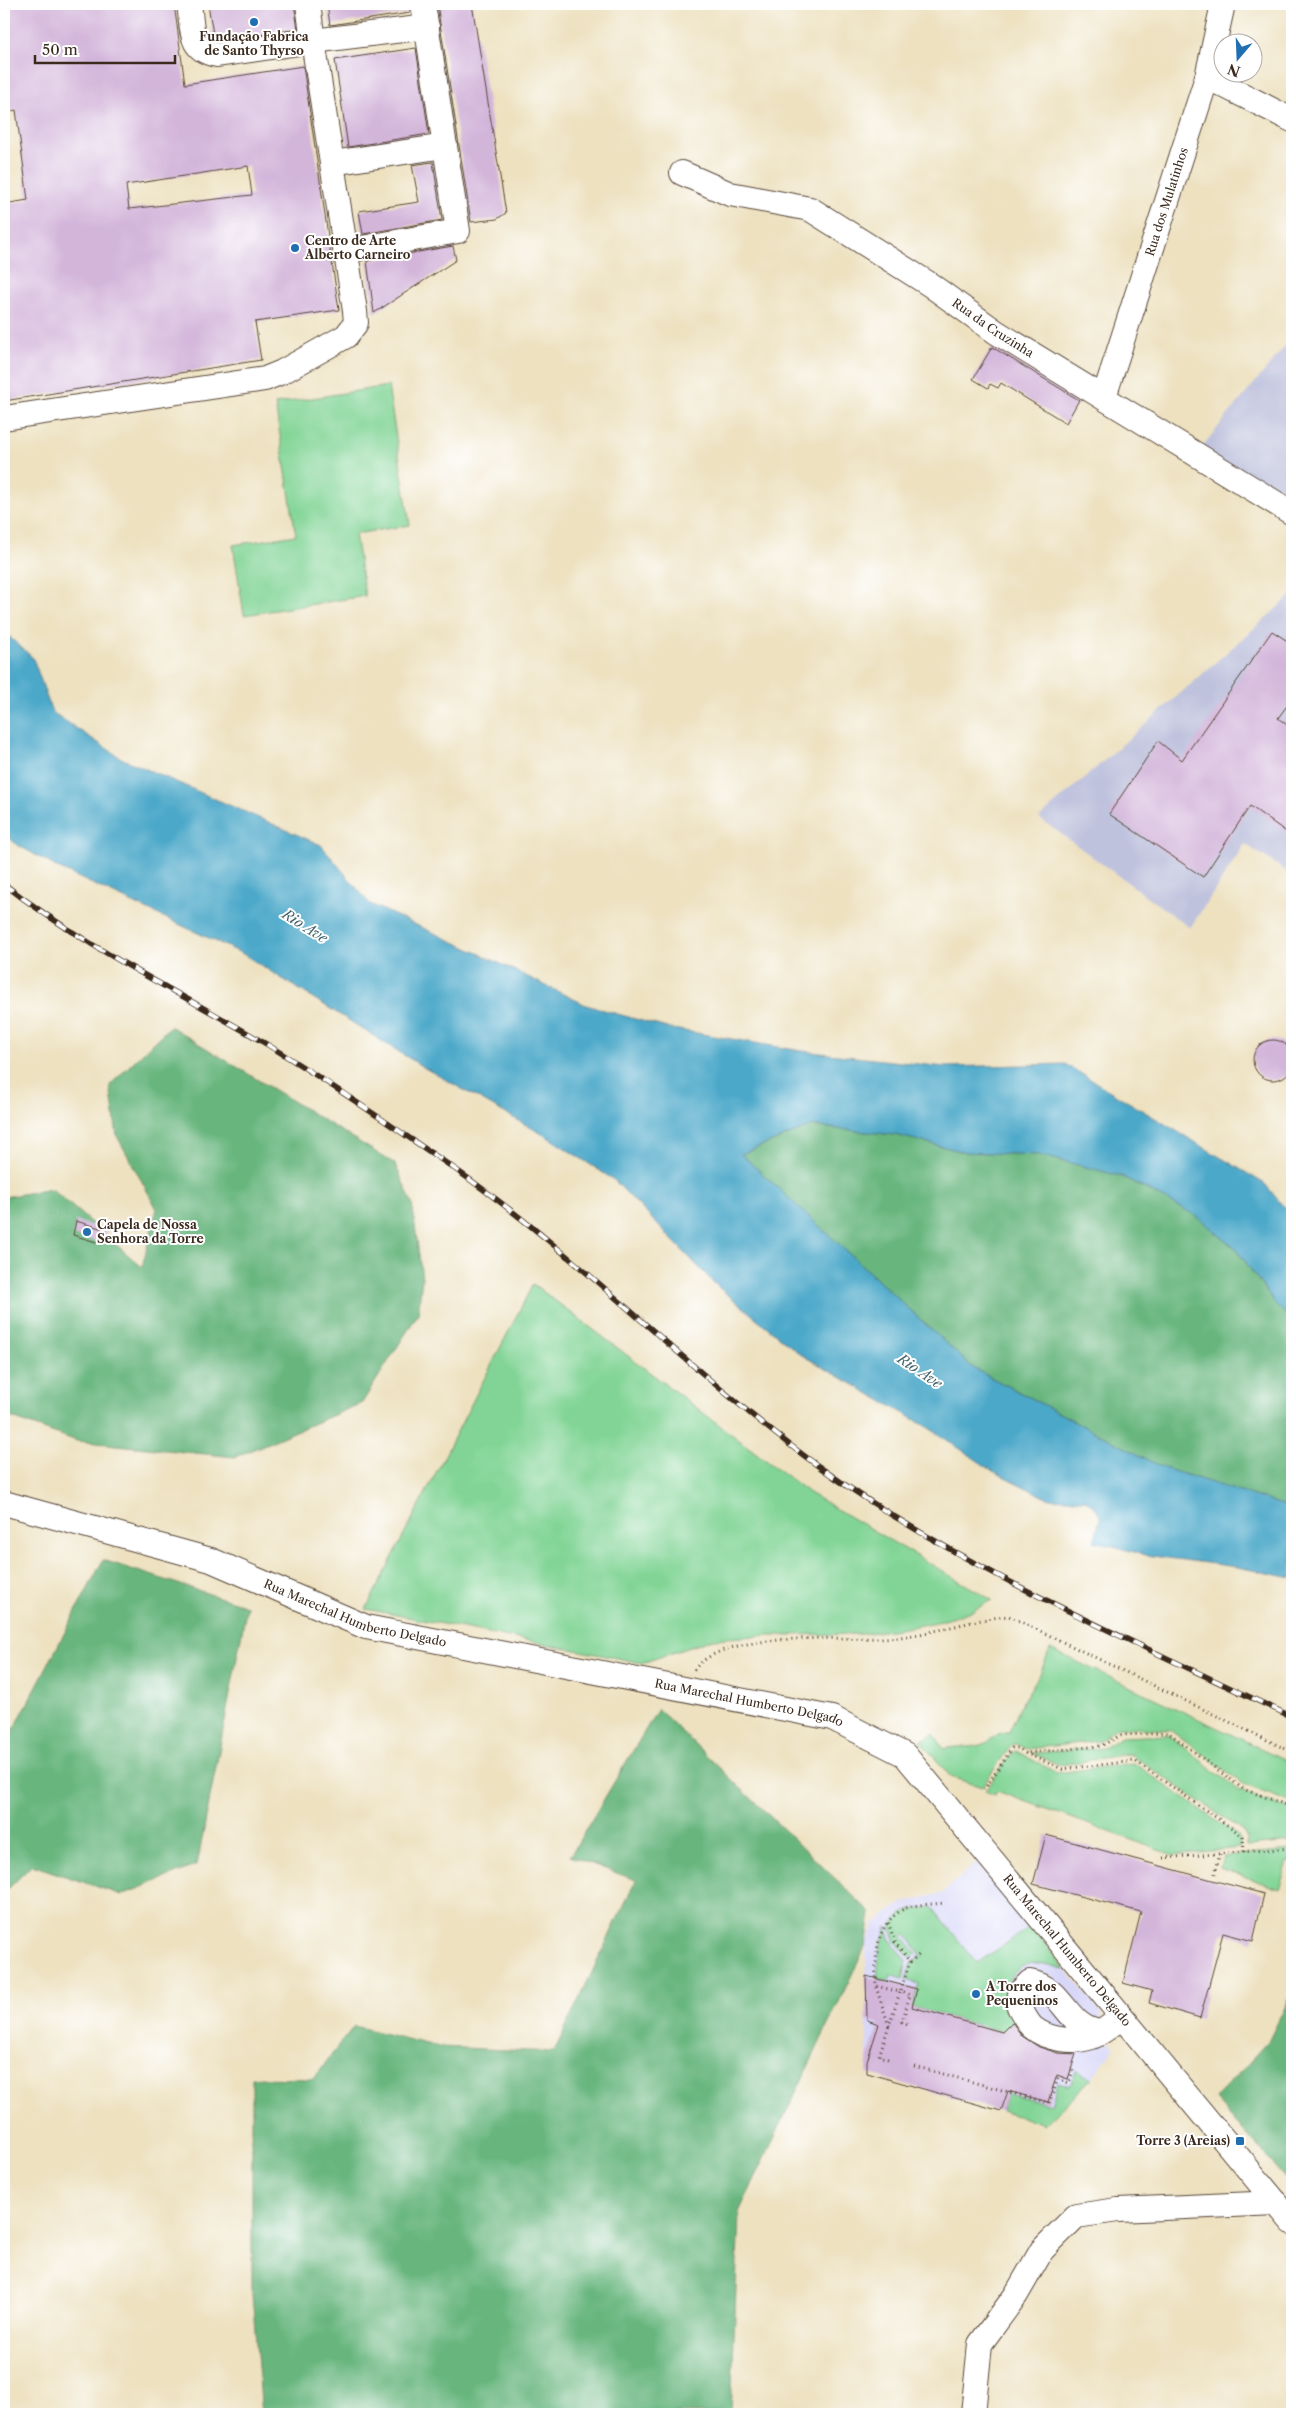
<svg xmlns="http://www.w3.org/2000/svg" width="1296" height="2418" font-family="'Libre Caslon Text',serif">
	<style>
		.built { fill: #d8d7f8 }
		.industrial { fill: #bfc2dd }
		.green { fill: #81d495; stroke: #5e7f5a }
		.forest { fill: #68b67e; stroke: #52704e }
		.water { fill: #4ba8c9; stroke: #436974 }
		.building { fill: #d3b5da; fill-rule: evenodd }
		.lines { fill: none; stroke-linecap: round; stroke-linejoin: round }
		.minor-casing { stroke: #564536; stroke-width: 26 }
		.path { stroke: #564536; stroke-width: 3; stroke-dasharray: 1 4; stroke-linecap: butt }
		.minor { stroke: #fff; stroke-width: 24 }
		.rail-casing { stroke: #3b2a1e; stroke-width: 5.5 }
		.rail { stroke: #fff; stroke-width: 4; stroke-dasharray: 11; stroke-linecap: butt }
		.poi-dot { fill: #1f6fb2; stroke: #fff; stroke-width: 2 }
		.labels { text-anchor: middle; stroke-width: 4; stroke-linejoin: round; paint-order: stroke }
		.poi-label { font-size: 12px; font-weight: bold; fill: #3b2a1e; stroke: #fff; text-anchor: start }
		.street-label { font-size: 12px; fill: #3b2a1e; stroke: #fff }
		.water-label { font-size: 14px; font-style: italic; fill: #42636b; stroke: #fff }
	</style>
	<rect width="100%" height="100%" fill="#fff"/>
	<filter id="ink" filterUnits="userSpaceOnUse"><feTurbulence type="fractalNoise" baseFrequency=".02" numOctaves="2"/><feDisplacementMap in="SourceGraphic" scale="10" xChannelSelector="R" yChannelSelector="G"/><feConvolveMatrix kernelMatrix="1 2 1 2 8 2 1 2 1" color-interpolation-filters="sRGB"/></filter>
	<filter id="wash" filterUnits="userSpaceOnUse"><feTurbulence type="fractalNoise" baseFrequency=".0096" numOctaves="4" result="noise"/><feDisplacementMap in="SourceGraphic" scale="20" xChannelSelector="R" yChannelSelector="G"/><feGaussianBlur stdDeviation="1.12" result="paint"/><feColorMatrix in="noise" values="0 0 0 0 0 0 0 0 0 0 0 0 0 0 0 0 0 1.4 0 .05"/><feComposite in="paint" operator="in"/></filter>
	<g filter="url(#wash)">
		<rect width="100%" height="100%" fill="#ede1c0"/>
		<path class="built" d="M977,1862L1102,2013L1101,2021L1092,2023L1115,2047L1092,2078L1045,2124L867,2073L866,1945L874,1924L902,1903L943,1893Z"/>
		<g class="industrial">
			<path d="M1292,338V515L1195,455Z"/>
			<path d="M1292,595V875L1245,844L1190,928L1039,818Z"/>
		</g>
		<g class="green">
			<path d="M388,386L410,525L355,534L365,596L244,615L233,545L296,535L275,404Z"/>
			<path d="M533,1284L809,1493L992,1600L974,1610L942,1621L905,1628L861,1634L769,1635L713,1639L642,1663L366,1609Z"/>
			<path d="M1050,1649L1292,1763V1803L1245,1785L1171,1730L1117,1727L1099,1741L1026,1749L1016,1744L1011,1745L982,1787L951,1777L920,1741L934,1734L944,1749C956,1745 968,1749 981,1745C993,1742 993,1732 1009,1732L1024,1699L1040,1674Z"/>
			<path d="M1168,1735L1240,1791L1292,1810V1842L1246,1846V1836L1243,1831L1132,1755L1127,1754L1060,1765L1031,1753L1103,1748L1122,1737Z"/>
			<path d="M1016,1751L1057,1773L1134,1763L1235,1834L1239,1837L1240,1848L1173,1855L997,1791L995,1795L985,1791L1012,1753Z"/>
			<path d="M1292,1850V1862H1288L1279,1889L1220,1868L1223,1856Z"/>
			<path d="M932,1907L977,1963L1031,1927L1066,1970C1057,1967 1048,1964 1038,1963C1019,1962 1002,1981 1007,2000C1009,2006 1013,2013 1016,2018L1008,2026L1017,2036L912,2007L919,1984L906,1980L911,1964L922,1956L905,1934L903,1937L917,1954L910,1958L896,1942L891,1928C898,1909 914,1910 932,1907Z"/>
			<path d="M887,1927L889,1938L907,1961L903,1979L891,1975L889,1981L877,1978L880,1946Z"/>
			<path d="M1076,2071L1092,2078L1045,2124L1001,2111L1007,2093L1051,2104L1058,2082L1070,2086Z"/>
		</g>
		<g class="forest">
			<path d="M170,1026L395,1164L412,1203L422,1278L418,1314L362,1403L235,1457L77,1441L4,1415V1197L52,1189L142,1267L157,1209L117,1136L110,1085Z"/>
			<path d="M812,1126L895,1135L965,1152L1039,1155L1121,1176L1195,1215L1237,1250L1275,1304L1292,1320V1508L1164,1468L973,1368L741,1154Z"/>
			<path d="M103,1560L247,1606L197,1865L122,1895L32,1865L4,1893V1732L12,1733Z"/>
			<path d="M658,1709L871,1913L866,1945L739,2212L731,2414H262L252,2294V2078L313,2079L354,2026L439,2047L554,2052L636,1880L570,1856Z"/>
			<path d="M1292,1993V2185L1215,2099L1269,2040Z"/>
		</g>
		<path class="water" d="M4,632L33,658L52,712L121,758L321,845L370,904L476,952L586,1005L667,1028L802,1051L945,1067L1065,1064L1265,1184L1292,1217V1320L1275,1304L1237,1250L1195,1215L1121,1176L1039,1155L965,1152L895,1135L812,1126L741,1154L973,1368L1164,1468L1292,1508V1578L1237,1567L1145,1555L1094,1541L1101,1516L1096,1508L1085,1500L1047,1498L993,1471L926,1426L800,1354L717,1286L614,1180L551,1139L423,1067L243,954L60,869L16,844L4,833Z"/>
		<g id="blocks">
			<g class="building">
				<path d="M4,4H174L185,84L303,66L339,310L255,322L261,360L4,401V204L28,200L16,110L4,113ZM248,166L252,195L129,209L126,185Z"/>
				<path d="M208,4H294L298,29L218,41L214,40Z"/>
				<path d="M327,4H410V13L330,25Z"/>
				<path d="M437,4H472L506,213L497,219L471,222Z"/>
				<path d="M416,48L429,134L348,147L335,60Z"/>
				<path d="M433,162L442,220L363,234L359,211L419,202L412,165Z"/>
				<path d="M453,246L456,260L374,313L367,261Z"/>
				<path d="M992,347L1079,400L1066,423L1001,383L998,388L990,384L988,388L973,379Z"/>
				<path d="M1272,631L1292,644V699L1278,718L1292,729V836L1250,806L1203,877L1109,814L1158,741L1182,760Z"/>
				<circle cx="1273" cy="1060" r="20"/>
				<path d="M76,1221L107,1230L103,1244L73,1235Z"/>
				<path d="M1046,1835L1264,1894L1253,1941L1223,1933L1200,2018L1149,2003L1152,1991L1123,1983L1141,1912L1033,1884Z"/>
				<path d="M866,1976L917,1989L912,2007L1002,2032L1012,2022L1022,2036L1039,2047L1058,2053L1076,2054L1068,2079L1057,2075L1048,2102L1008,2091L1001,2111L867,2073V2061L879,2024L867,2020Z"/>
			</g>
		</g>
	</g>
	<g filter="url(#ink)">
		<use href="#blocks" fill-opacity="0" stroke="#564536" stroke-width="1"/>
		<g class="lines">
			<defs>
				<g id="minor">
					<path d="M189,4C193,29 188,50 217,55L313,41L308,4"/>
					<path d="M1207,77L1292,120"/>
					<path d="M332,163L445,146"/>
					<path id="s1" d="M682,173L730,194L810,209L929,284L996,332L1292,513"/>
					<path d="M345,251L458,231L423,4"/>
					<path id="s2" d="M1104,397L1207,77L1223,4"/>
					<path d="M4,418L265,379L282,372L346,336L356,323L355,311L313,41L427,27"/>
					<path id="s3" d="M4,1503L211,1560L366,1627L832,1718L905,1755L1292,2222"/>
					<path d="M1100,2032C1066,2028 1064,1988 1030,1982L1020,1992L1019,2007C1023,2013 1027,2022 1032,2027C1047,2040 1074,2043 1092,2037C1103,2033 1113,2023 1122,2017"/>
					<path d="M973,2414L980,2344L1016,2295L1042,2250L1076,2216L1118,2210L1277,2203"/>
				</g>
			</defs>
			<use href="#minor" class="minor-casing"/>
			<g class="path">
				<path d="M694,1670C725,1627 851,1642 900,1637C937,1633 972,1619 1009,1616L1292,1752"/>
				<path d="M984,1790L1012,1748H1019L1025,1753"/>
				<path d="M1244,1852L1243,1836L1135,1761L1062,1769L1025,1753L1101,1746L1121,1735L1169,1733L1243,1789L1292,1807"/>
				<path d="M1163,1858L1292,1848"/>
				<path d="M1215,1874L1220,1854"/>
				<path d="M910,1962L920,1954"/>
				<path d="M876,1987L889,2026"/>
				<path d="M907,2024L902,2022L910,1995L900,1992L910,1962L895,1942L888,1922C906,1901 920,1906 945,1903"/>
				<path d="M888,2059L879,2056L900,1992L876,1986C875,1967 875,1937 888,1922"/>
				<path d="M914,2066L1049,2103L1058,2079L1069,2083L1073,2070"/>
			</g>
			<use href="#minor" class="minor"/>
			<defs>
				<path id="rail" d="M4,884C86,948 179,992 268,1045C332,1084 393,1127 455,1169C584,1259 693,1376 821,1468C965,1571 1132,1640 1292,1717"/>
			</defs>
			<use href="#rail" class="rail-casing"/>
			<use href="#rail" class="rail"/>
		</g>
	</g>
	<g class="poi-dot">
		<circle cx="254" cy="22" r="5"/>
		<circle cx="295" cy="248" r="5"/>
		<circle cx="87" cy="1232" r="5"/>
		<circle cx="976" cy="1994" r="5"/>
		<rect x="1235" y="2136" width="10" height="10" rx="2.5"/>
	</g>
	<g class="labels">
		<g class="poi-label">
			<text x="254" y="41" text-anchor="middle">Fundação Fabrica<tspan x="254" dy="14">de Santo Thyrso</tspan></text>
			<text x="305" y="245">Centro de Arte<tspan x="305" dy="14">Alberto Carneiro</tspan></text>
			<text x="97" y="1229">Capela de Nossa<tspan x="97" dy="14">Senhora da Torre</tspan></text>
			<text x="986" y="1991">A Torre dos<tspan x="986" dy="14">Pequeninos</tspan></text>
			<text x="1230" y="2145" text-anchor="end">Torre 3 (Areias)</text>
		</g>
		<g class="street-label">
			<text dy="4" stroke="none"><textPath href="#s2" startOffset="205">Rua dos Mulatinhos</textPath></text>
			<text dy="4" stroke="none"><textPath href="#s1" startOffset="352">Rua da Cruzinha</textPath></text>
			<text dy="4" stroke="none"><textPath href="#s3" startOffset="369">Rua Marechal Humberto Delgado</textPath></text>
			<text dy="4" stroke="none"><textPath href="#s3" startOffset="774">Rua Marechal Humberto Delgado</textPath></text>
			<text dy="4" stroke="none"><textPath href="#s3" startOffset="1194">Rua Marechal Humberto Delgado</textPath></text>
		</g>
		<g class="water-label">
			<text transform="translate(305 926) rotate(32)" y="5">Rio Ave</text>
			<text transform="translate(920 1371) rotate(34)" y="5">Rio Ave</text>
		</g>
	</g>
	<rect width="1296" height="2418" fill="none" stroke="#fff" stroke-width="20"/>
	<g transform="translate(1238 58) rotate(199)"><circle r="24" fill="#ffffff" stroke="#b1aaa5"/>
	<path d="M0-4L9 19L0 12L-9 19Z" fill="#1f6fb2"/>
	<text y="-8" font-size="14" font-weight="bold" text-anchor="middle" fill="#3b2a1e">N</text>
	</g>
	<path d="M35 55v8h140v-8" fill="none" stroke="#3b2a1e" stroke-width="2.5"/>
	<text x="42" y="55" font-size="15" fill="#3b2a1e" stroke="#ffffff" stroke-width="4" paint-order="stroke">50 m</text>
</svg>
